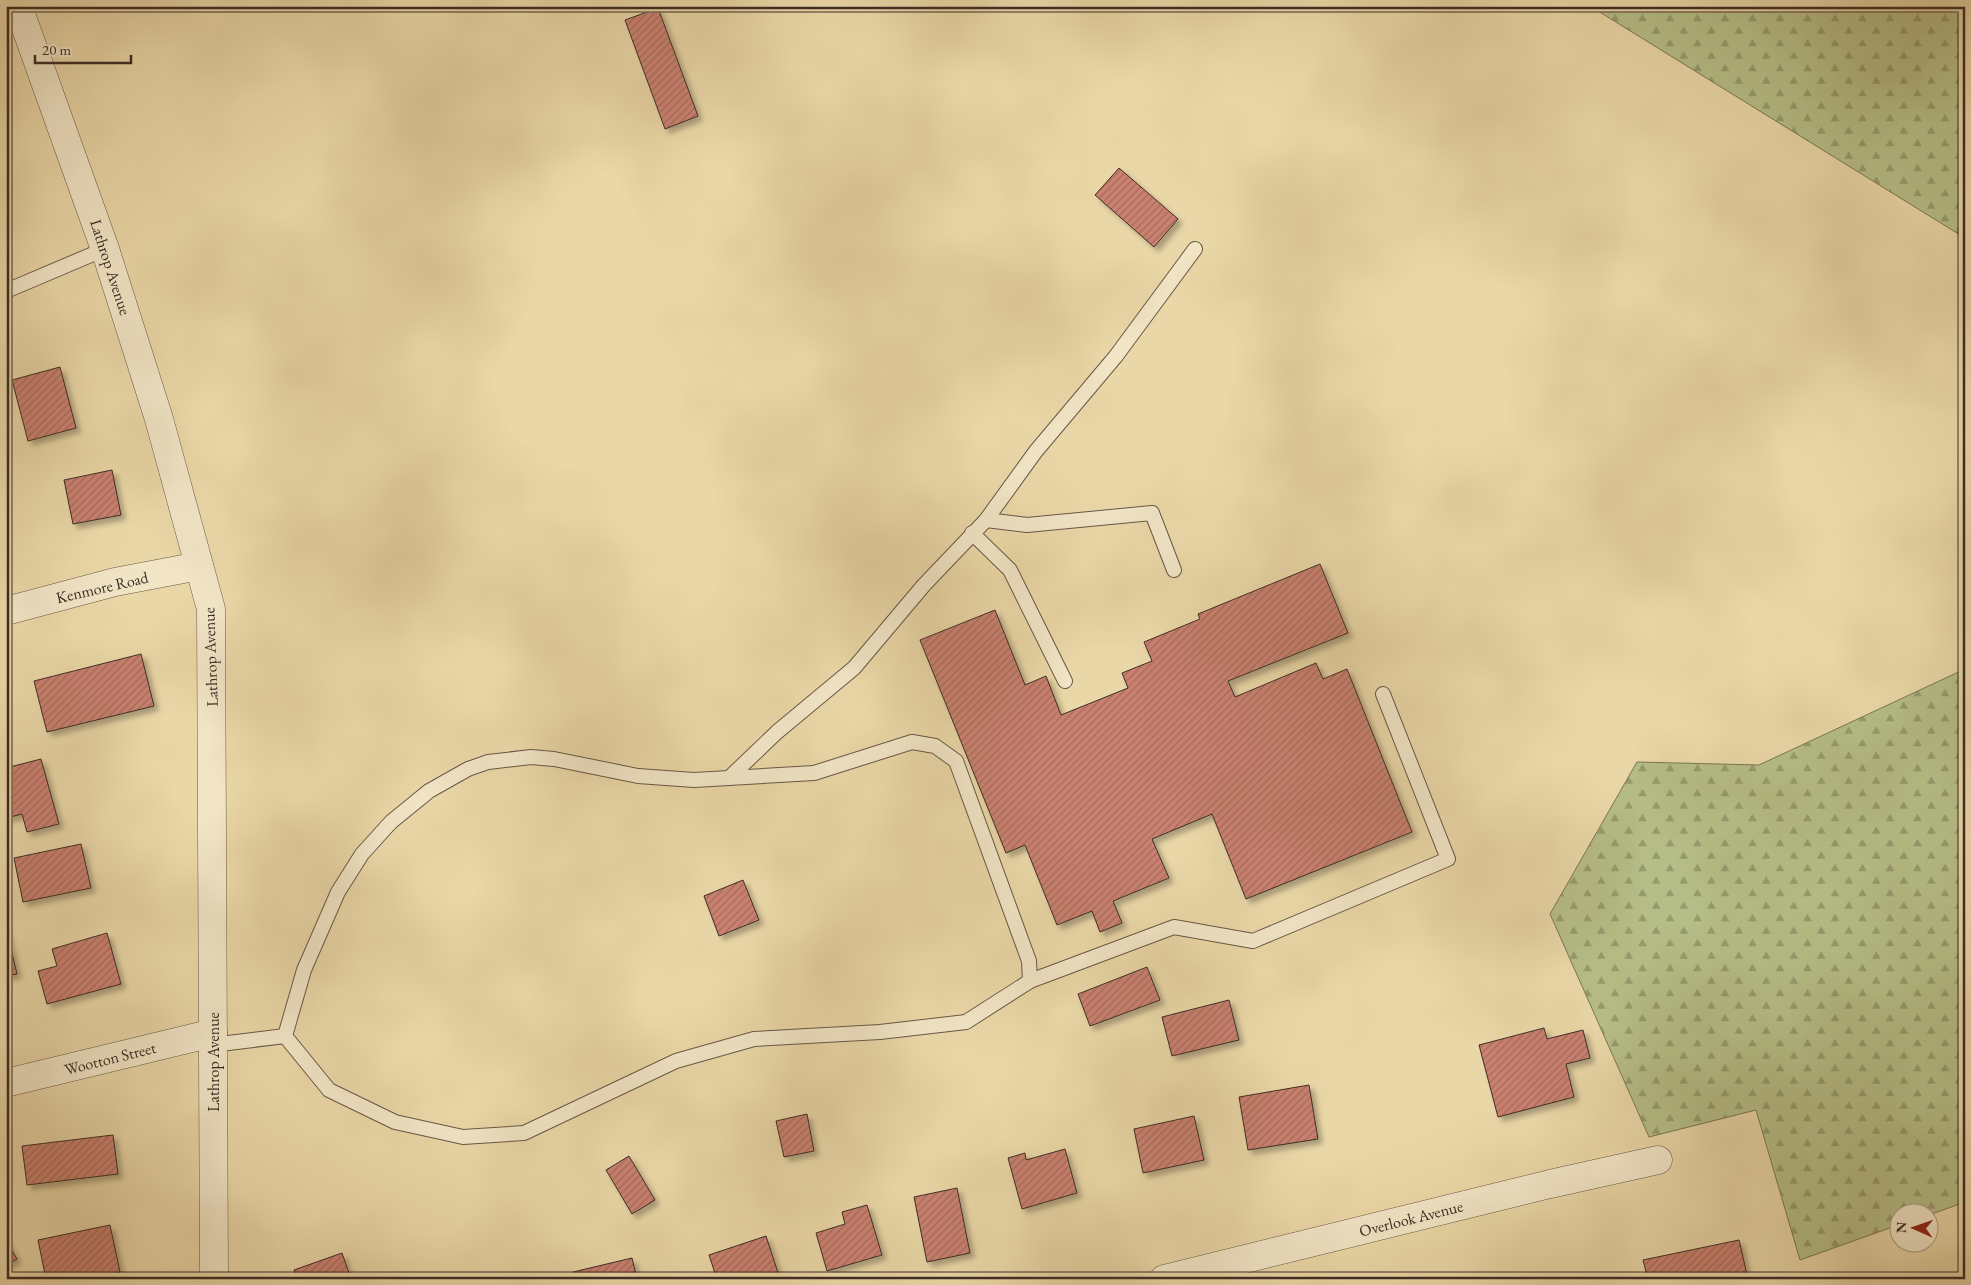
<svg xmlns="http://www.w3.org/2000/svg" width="1971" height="1285" font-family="'EB Garamond',serif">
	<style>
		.forest { fill: url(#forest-firs); stroke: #797656 }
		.building { fill: url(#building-hatch); stroke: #3c2d26; filter: url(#shadow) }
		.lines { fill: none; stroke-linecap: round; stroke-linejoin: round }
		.service-casing { stroke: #685846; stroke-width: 16 }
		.minor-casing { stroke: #685846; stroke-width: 29 }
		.service { stroke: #f1e5c6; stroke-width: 14 }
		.minor { stroke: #f1e5c6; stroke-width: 28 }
		.labels { text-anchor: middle; stroke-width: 4.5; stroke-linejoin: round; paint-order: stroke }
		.street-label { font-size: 16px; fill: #3c2d26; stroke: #f1e5c6 }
	</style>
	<defs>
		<pattern id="forest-firs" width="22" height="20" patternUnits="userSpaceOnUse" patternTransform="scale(1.25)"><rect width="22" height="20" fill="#b6be87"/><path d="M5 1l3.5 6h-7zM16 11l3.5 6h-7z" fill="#959b6e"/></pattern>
		<pattern id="building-hatch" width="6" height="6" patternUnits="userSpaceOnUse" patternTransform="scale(1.25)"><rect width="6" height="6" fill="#ca8170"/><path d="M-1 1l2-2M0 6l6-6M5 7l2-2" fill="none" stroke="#a56a5c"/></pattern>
		<filter id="shadow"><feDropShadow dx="4.5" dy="4.5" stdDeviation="2.5" flood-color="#0004"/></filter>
	</defs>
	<rect width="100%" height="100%" fill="#ead7a7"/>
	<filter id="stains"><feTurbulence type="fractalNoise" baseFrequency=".004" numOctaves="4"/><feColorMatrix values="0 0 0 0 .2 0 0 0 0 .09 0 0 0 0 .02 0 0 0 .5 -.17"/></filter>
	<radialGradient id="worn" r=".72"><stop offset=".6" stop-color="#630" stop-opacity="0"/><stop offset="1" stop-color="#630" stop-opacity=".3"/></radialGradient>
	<g class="forest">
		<path d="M1590,6H1965V238Z"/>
		<path d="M1965,669V1202L1929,1215L1928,1212H1898V1225L1800,1260L1756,1110L1649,1137L1550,914L1637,762L1759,765Z"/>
	</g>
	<g class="building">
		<path d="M658,8L698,116L665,129L625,20Z"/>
		<path d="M1119,168L1178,219L1154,247L1095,195Z"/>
		<path d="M60,367L76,428L28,441L12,380Z"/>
		<path d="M112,470L121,515L73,524L64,480Z"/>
		<path d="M1320,564L1348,633L1228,681L1235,697L1316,663L1323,679L1347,669L1412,832L1246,899L1212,814L1152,839L1169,878L1113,901L1122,923L1100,932L1092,911L1057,925L1025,845L1006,853L920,640L995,610L1025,685L1046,676L1061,715L1128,688L1122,673L1152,661L1144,642L1200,619L1198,614Z"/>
		<path d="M141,654L154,706L47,732L34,681Z"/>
		<path d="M41,759L59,824L27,832L22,814L6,818V768Z"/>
		<path d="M81,844L91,888L23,902L14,858Z"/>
		<path d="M743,880L759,920L719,936L704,896Z"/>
		<path d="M6,929L17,974L6,976Z"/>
		<path d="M107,933L121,984L47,1004L38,971L57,966L52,949Z"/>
		<path d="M1147,967L1160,1000L1090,1026L1078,994Z"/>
		<path d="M1229,1000L1239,1040L1172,1056L1162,1017Z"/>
		<path d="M1544,1028L1547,1039L1583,1030L1590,1058L1566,1064L1574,1097L1498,1117L1479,1045Z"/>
		<path d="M1309,1085L1318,1139L1248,1150L1239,1097Z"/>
		<path d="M807,1114L814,1151L784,1157L776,1121Z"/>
		<path d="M1194,1116L1204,1160L1143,1173L1134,1129Z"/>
		<path d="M113,1135L118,1174L27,1185L22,1146Z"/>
		<path d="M1065,1149L1077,1193L1022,1209L1008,1158L1025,1153L1026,1160Z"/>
		<path d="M629,1156L655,1200L632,1214L606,1170Z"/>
		<path d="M957,1188L970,1253L927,1262L914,1197Z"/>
		<path d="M867,1205L882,1255L827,1271L816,1233L845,1224L842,1212Z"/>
		<path d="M110,1225L120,1272L89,1279H46L38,1240Z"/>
		<path d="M766,1236L780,1279H717L709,1255Z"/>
		<path d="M6,1240L17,1259L6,1265Z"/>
		<path d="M1739,1240L1748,1279H1648L1643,1260Z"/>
		<path d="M342,1253L351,1279H297L294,1270Z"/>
		<path d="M632,1258L637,1279H575L573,1272Z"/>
	</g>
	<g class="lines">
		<defs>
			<g id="service">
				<path d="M6,291L105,249"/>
				<path d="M986,520L1027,525L1152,513L1174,570"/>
				<path d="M972,533L1010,570L1065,681"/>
				<path d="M912,742L935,746L956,761L1029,961L1030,981L966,1022L880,1032L754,1039L676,1061L524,1133L463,1137L395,1122L329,1090L285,1036L304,970L338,892L362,854L391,822L429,791L468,769L488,762L531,757L554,759L638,776L694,780L814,773Z"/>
				<path d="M729,778L777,732L854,668L924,585L986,520L1036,451L1116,356L1195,249"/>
				<path d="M1030,981L1174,927L1253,941L1448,859L1383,694"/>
				<path d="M212,1045L285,1036"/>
			</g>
			<g id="minor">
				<path d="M18,6L105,249L159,419L211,609L214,1279"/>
				<path d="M6,611L115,582L199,566"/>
				<path d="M6,1083L213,1033"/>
				<path d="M1164,1279L1550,1184L1658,1160"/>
			</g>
		</defs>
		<use href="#service" class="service-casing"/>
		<use href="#minor" class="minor-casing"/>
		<use href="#service" class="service"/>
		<use href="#minor" class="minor"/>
	</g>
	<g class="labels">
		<g class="street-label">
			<text transform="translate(111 267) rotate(72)" y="6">Lathrop Avenue</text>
			<text transform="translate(102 587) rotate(-13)" y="6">Kenmore Road</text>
			<text transform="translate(210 657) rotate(-92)" y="6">Lathrop Avenue</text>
			<text transform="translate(110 1058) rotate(-14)" y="6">Wootton Street</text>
			<text transform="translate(213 1062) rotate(-90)" y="6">Lathrop Avenue</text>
			<text transform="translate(1411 1218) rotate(-14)" y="6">Overlook Avenue</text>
		</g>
	</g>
	<rect width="1971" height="1285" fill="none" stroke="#ead7a7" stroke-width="25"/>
	<rect x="8" y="8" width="1956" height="1270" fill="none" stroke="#3c2d26" stroke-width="2.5"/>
	<rect x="12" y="12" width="1946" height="1260" fill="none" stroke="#3c2d26"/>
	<g transform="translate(1914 1228) rotate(272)"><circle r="24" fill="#f1e5c6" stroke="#a99b86"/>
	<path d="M0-4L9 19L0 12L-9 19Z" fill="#8f2418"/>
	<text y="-8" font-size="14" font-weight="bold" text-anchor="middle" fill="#3c2d26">N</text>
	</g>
	<path d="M35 55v8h96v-8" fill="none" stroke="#3c2d26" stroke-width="2.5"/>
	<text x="42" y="55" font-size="15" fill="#3c2d26" stroke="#f1e5c6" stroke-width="4" paint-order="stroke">20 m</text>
	<rect width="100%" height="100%" filter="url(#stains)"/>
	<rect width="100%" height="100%" fill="url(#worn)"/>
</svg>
